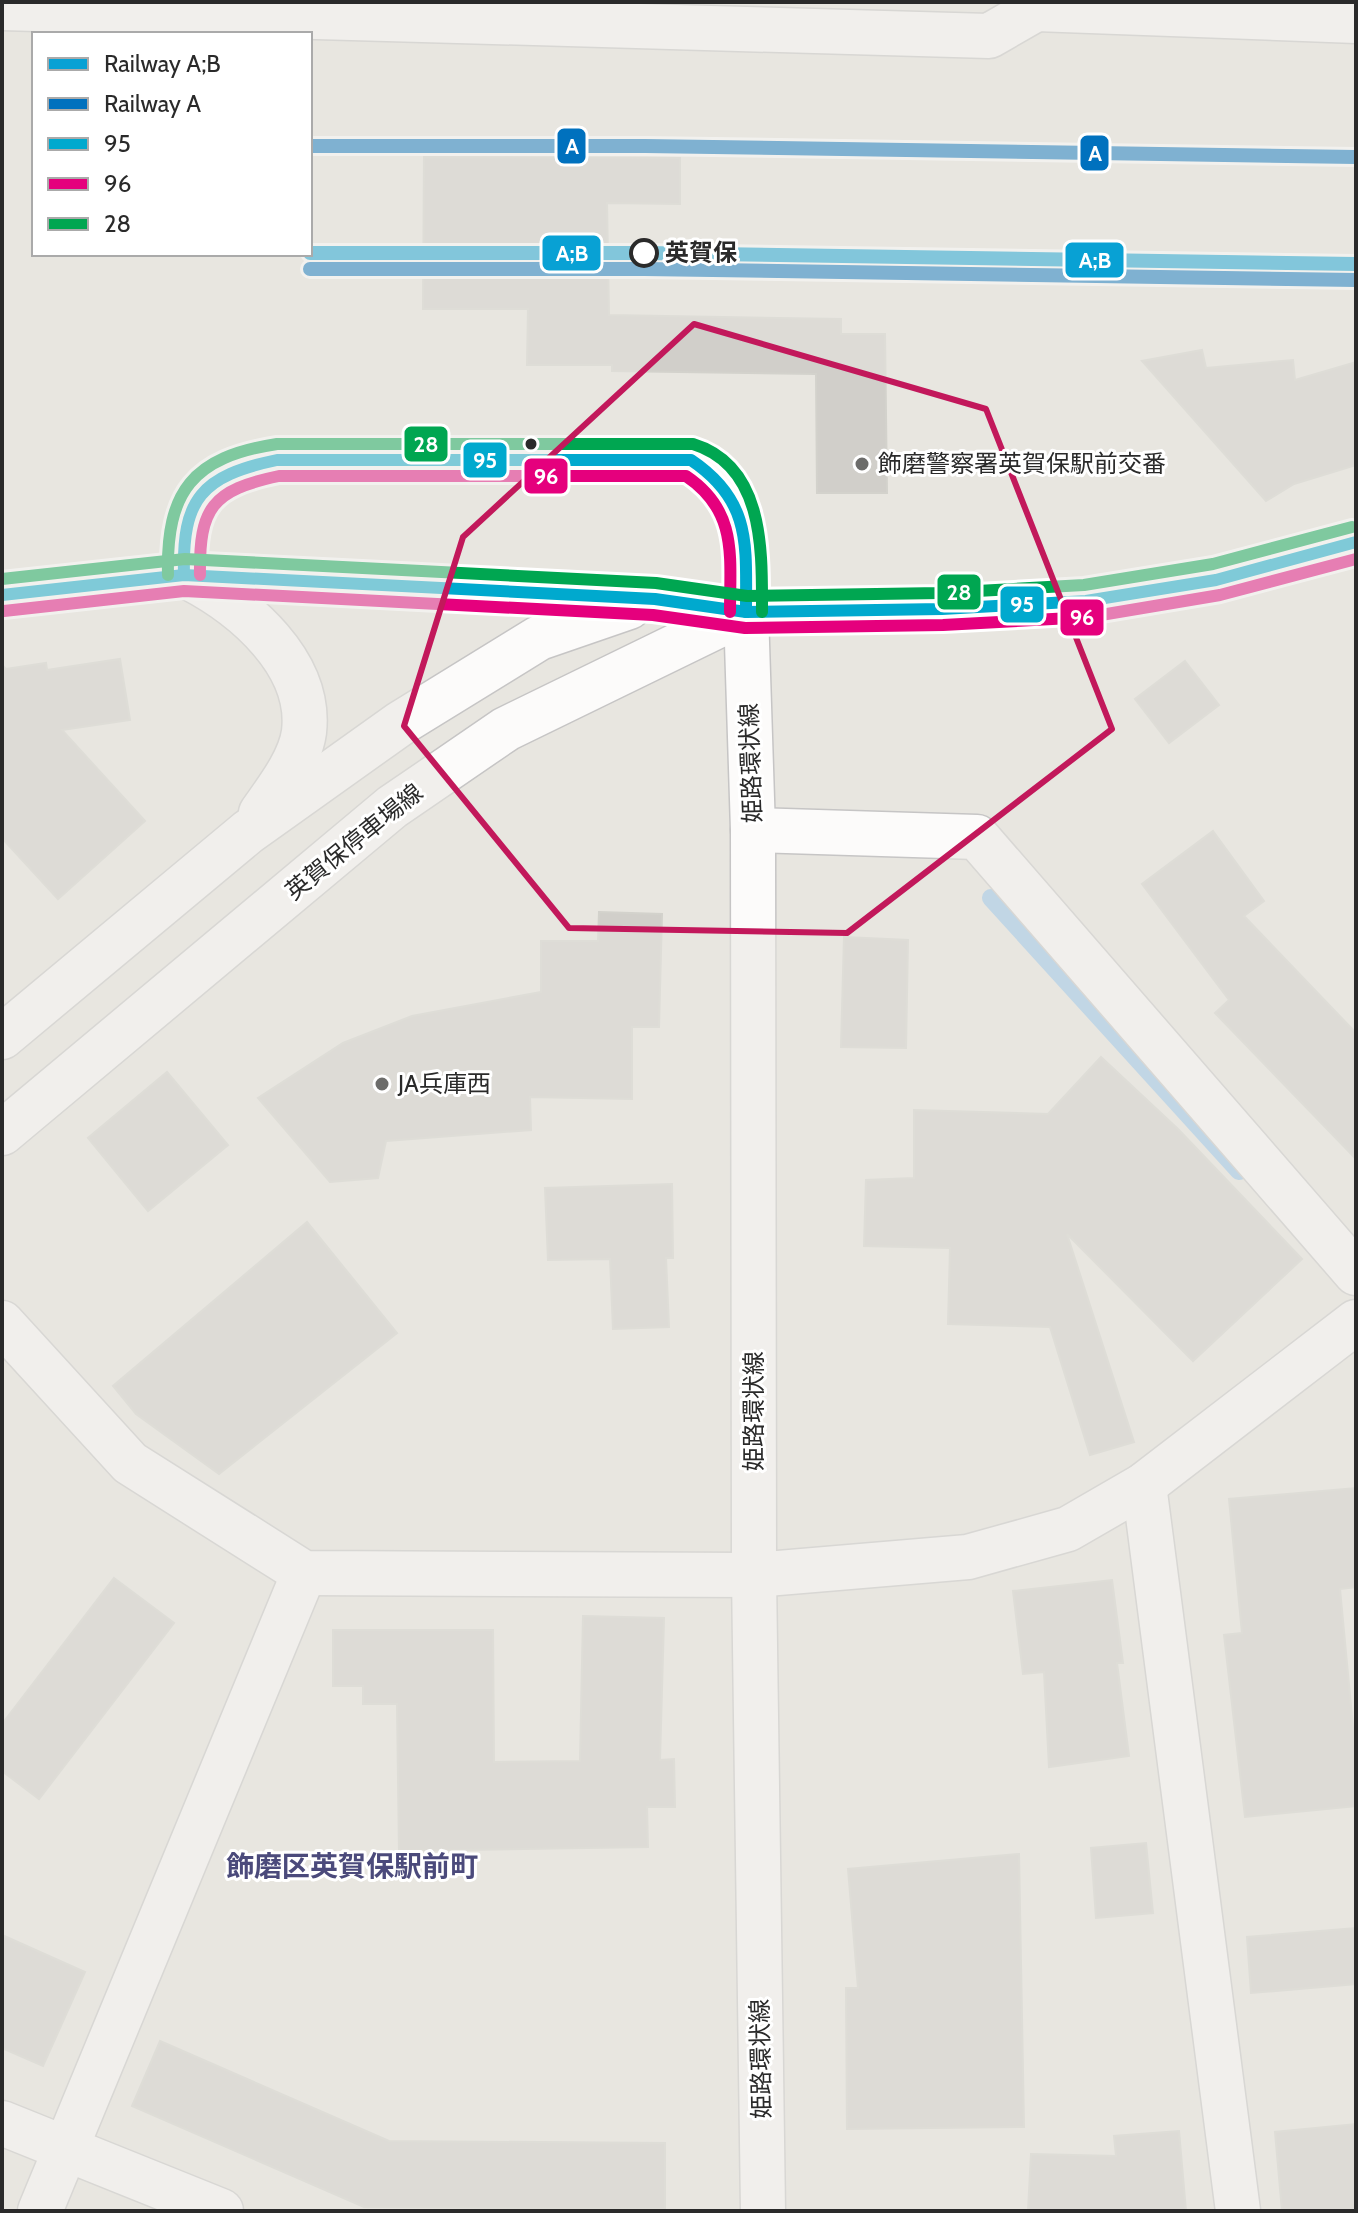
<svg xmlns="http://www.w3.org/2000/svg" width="1358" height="2213" font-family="Cabin,'Noto Sans JP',sans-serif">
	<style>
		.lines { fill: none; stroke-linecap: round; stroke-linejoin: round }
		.stream { stroke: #93c3ea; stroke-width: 18 }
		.building { fill: #d1cfca; stroke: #d3d2cc; stroke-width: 2 }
		.lane-casing { stroke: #c6c5c5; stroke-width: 29 }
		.street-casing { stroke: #c6c5c5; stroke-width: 47 }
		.secondary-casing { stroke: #c6c5c5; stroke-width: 47 }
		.lane { stroke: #fcfbfa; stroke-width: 26 }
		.street { stroke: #fcfbfa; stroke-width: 44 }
		.secondary { stroke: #fcfbfa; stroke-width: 44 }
		.bus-1-casing { stroke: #fff; stroke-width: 18 }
		.bus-2-casing { stroke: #fff; stroke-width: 18 }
		.bus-3-casing { stroke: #fff; stroke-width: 18 }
		.bus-1 { stroke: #00a9ce; stroke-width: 12 }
		.bus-2 { stroke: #e5007d; stroke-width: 12 }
		.bus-3 { stroke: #00a651; stroke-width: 12 }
		.rail-1-casing { stroke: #fff; stroke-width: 20 }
		.rail-2-casing { stroke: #fff; stroke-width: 20 }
		.rail-1 { stroke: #08a1d4; stroke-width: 14 }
		.rail-2 { stroke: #0071be; stroke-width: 14 }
		.marked { fill: none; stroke: #c2185b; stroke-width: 6; stroke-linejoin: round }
		.stop-dot { fill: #fff; stroke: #2a2a2a; stroke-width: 4 }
		.bus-dot { fill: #2a2a2a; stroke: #fff; stroke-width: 3 }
		.poi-dot { fill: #6c6c6a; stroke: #fff; stroke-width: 3 }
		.labels { text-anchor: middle; stroke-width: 6; stroke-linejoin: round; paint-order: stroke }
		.stop-label { font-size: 24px; font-weight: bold; fill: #2a2a2a; stroke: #fff; text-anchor: start }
		.poi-label { font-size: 24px; fill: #2a2a2a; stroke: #fff; text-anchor: start }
		.street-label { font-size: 24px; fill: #2a2a2a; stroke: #fff }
		.quarter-label { font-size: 28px; font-weight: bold; fill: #4b4a7b; stroke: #fff }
		.line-badge { stroke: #fff; stroke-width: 3 }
		.badge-label { font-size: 22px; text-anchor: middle; font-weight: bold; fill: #fff }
	</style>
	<rect width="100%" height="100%" fill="#e8e6e0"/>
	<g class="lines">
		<path class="stream" d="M991,898L1239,1171"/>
	</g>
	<g class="building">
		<path d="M424,157L680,158V204L607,203L609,315L841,319V334H885L887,493H817L816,374L612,371V365H527L528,309H423Z"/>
		<path d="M1202,350L1206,368L1293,360L1295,380L1356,362V465L1294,484L1266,501L1142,361Z"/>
		<path d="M120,659L130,720L62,730L145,821L58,899L2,838V665L6,669L46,663L47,670Z"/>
		<path d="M1185,661L1219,705L1169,743L1135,699Z"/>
		<path d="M1213,831L1264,901L1244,916L1356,1033V1159L1215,1013L1229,1000L1142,884Z"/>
		<path d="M599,912L662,914L659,1027H632V1099L530,1097L531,1130L386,1141L378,1178L330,1182L258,1098L343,1043L412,1016L541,992V941H598Z"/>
		<path d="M844,937L908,940L906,1048L841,1047Z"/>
		<path d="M1101,1057L1178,1129L1302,1259L1193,1361L1067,1234L1134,1442L1090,1455L1050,1327L948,1324L950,1248L864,1246L866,1180L914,1178V1110L1048,1114Z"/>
		<path d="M167,1072L228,1145L148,1211L88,1138Z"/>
		<path d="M672,1184L673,1258H666L669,1327L613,1329L610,1259L548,1260L545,1188Z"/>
		<path d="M307,1222L397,1333L219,1474L136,1414L113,1386Z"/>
		<path d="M1356,1488V1587L1340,1589L1356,1759V1806L1245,1817L1224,1635L1242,1633L1229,1499Z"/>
		<path d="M114,1578L174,1623L39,1799L2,1771V1724Z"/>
		<path d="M1112,1580L1123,1663H1117L1129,1756L1049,1767L1044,1672L1023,1674L1013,1591Z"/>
		<path d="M583,1616L664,1618L660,1760L674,1759L675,1807H647L648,1847L399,1851L397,1704H363V1686H333V1630H493L494,1762L580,1761Z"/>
		<path d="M1146,1843L1153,1913L1096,1918L1091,1848Z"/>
		<path d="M1019,1854L1024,2127L847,2129L846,1988H858L848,1869Z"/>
		<path d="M1356,1928V1984L1251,1993L1247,1937Z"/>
		<path d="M2,1935L85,1972L43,2066L2,2048Z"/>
		<path d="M160,2041L389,2141L665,2143V2209L364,2207L132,2106Z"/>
		<path d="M1356,2124V2211H1282L1275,2132Z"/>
		<path d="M1179,2131L1186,2211H1028L1031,2154L1116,2156L1114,2136Z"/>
	</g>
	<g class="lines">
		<defs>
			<path id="lane" d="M184,575C184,560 181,540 185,525C195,483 239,467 277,460H691C756,495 745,548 746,612"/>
			<g id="street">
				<path d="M1036,2V9L1356,21"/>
				<path d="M2,8L989,36L1036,9"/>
				<path d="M753,830L977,837L1356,1273"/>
				<path d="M2,1323L130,1463L304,1573L754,1575L968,1557L1068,1529L1144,1485L1356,1322"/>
				<path d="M1144,1485L1238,2211"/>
				<path d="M2,2123L221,2211"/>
				<path d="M40,2211L304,1573"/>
			</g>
			<g id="secondary">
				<path d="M190,578C244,606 312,663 304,732C300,761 277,790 261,813"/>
				<path d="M2,595L184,575L655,599L746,612L942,609L1086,601L1216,580L1356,542"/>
				<path d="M746,612L753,830L754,1575L763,2211"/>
				<path d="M2,1037L248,832L401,723L539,638L629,607"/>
				<path d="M2,1133L392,807L506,729L746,612"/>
			</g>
		</defs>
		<use href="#lane" class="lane-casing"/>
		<use href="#street" class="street-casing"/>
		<use href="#secondary" class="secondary-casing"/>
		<use href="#lane" class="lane"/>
		<use href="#street" class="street"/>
		<use href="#secondary" class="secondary"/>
		<defs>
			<g id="bus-1">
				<path d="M184,575C182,499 201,476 277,460H691C752,501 746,545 746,612"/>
				<path d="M2,595L184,575L655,599L746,612L942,609L1086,601L1216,580L1356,542"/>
			</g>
			<g id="bus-2">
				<path d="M200,575C199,508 212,490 279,476H686C738,511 730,556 730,612"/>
				<path d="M4,611L184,591L653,615L745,628L943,625L1089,617L1220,595L1356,559"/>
			</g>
			<g id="bus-3">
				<path d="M168,575C166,492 192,457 277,444H693C765,466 762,552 762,612"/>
				<path d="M2,579L185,559L656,583L747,596L941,593L1084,585L1213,564L1352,527"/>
			</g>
		</defs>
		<use href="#bus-1" class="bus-1-casing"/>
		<use href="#bus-2" class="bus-2-casing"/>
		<use href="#bus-3" class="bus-3-casing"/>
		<use href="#bus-1" class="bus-1"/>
		<use href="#bus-2" class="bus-2"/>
		<use href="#bus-3" class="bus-3"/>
		<defs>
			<path id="rail-1" d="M310,253H644L1356,264"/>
			<g id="rail-2">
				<path d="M310,146H645L1356,157"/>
				<path d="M310,269H644L1356,280"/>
			</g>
		</defs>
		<use href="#rail-1" class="rail-1-casing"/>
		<use href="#rail-2" class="rail-2-casing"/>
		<use href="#rail-1" class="rail-1"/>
		<use href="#rail-2" class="rail-2"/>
	</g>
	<path d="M0 0H1358V2213H0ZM694,324L986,409L1112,729L847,933L569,928L404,726L463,537Z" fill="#e8e6e0" fill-opacity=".55" fill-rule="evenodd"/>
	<path class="marked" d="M694,324L986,409L1112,729L847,933L569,928L404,726L463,537Z"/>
	<circle class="stop-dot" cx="644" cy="253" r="13"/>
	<circle class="bus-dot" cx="531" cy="444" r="7"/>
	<g class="poi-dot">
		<circle cx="862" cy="464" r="8"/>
		<circle cx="382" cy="1084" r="8"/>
	</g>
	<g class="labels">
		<g class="stop-label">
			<text x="665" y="261">英賀保</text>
		</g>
		<g class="poi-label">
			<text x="878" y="472">飾磨警察署英賀保駅前交番</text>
			<text x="398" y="1092">JA兵庫西</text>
		</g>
		<g class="street-label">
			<text transform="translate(751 763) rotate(-92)" y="8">姫路環状線</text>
			<text transform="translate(354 842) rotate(-39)" y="8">英賀保停車場線</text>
			<text transform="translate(754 1411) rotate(-90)" y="8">姫路環状線</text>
			<text transform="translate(761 2059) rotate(-91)" y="8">姫路環状線</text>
		</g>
		<g class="quarter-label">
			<text x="352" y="1876">飾磨区英賀保駅前町</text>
		</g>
	</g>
	<g class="line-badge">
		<rect x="556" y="127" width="31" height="38" rx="8" fill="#0071be"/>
		<rect x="1079" y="134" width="31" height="38" rx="8" fill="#0071be"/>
		<rect x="541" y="234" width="61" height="38" rx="8" fill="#08a1d4"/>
		<rect x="1064" y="241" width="61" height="38" rx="8" fill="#08a1d4"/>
		<rect x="403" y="425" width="46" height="38" rx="8" fill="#00a651"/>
		<rect x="462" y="441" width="46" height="38" rx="8" fill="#00a9ce"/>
		<rect x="523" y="457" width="46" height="38" rx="8" fill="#e5007d"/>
		<rect x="936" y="573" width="46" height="38" rx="8" fill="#00a651"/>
		<rect x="999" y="585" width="46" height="39" rx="8" fill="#00a9ce"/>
		<rect x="1059" y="598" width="46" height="39" rx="8" fill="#e5007d"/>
	</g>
	<g class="badge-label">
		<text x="572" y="154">A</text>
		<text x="1095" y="161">A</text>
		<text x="572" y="261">A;B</text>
		<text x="1095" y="268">A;B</text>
		<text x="426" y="452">28</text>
		<text x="485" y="468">95</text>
		<text x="546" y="484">96</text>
		<text x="959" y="600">28</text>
		<text x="1022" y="612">95</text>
		<text x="1082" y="625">96</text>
	</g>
	<rect width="1358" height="2213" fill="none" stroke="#2a2a2a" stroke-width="8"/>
	<rect x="32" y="32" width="280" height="224" fill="#ffffff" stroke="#aaaaaa" stroke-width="2"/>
	<rect x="48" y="58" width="40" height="12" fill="#08a1d4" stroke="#aaaaaa" stroke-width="2"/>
	<text x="104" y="72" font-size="24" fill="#2a2a2a">Railway A;B</text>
	<rect x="48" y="98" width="40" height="12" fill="#0071be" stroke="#aaaaaa" stroke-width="2"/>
	<text x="104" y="112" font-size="24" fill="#2a2a2a">Railway A</text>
	<rect x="48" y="138" width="40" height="12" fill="#00a9ce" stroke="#aaaaaa" stroke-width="2"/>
	<text x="104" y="152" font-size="24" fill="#2a2a2a">95</text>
	<rect x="48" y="178" width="40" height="12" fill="#e5007d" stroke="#aaaaaa" stroke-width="2"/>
	<text x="104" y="192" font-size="24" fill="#2a2a2a">96</text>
	<rect x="48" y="218" width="40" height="12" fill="#00a651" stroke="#aaaaaa" stroke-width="2"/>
	<text x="104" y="232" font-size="24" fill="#2a2a2a">28</text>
</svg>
